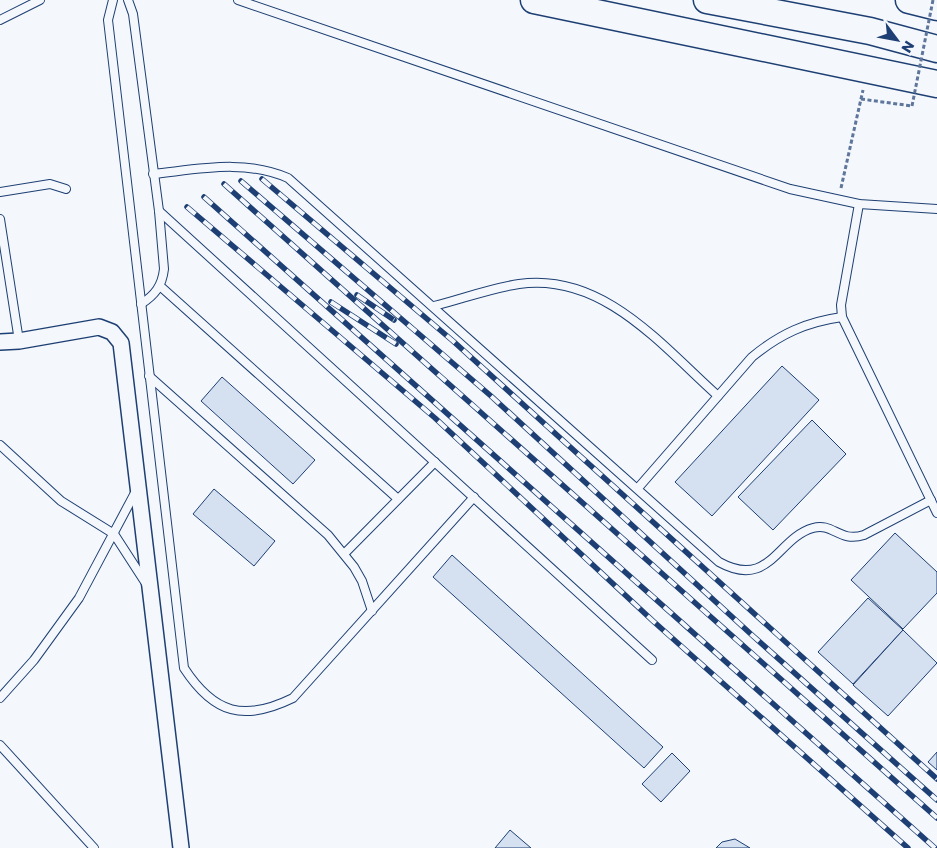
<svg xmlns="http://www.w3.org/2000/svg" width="937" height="848" font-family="Poppins,sans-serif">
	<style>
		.building { fill: #d5e0f0; stroke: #1d3f73 }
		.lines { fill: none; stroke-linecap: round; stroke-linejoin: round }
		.service-casing { stroke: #1d3f73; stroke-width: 10 }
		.minor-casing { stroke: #1d3f73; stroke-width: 18 }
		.trunk-casing { stroke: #1d3f73; stroke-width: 29 }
		.path { stroke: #5e769c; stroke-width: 3; stroke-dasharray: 4 2.5; stroke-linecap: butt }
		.service { stroke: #f4f7fb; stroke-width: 8 }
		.minor { stroke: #f4f7fb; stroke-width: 15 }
		.trunk { stroke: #f4f7fb; stroke-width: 26 }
		.rail-casing { stroke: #1d3f73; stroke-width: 5.5 }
		.rail { stroke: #f4f7fb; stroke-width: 4; stroke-dasharray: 11; stroke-linecap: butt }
		.path-bridge { stroke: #5e769c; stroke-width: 3; stroke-dasharray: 4 2.5; stroke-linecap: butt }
	</style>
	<rect width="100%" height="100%" fill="#f4f7fb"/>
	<g class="building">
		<path d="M782,366L819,400L712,516L675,482Z"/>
		<path d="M222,377L315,460L293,484L201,401Z"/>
		<path d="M812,420L846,454L773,530L738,497Z"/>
		<path d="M214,489L275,541L254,566L193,514Z"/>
		<path d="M895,533L937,572V593L903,629L851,580Z"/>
		<path d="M452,555L663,747L644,768L433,577Z"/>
		<path d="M868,598L903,630L853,684L818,652Z"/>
		<path d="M903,630L937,663L888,716L853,685Z"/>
		<path d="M937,752V770L928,762Z"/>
		<path d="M672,753L690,771L661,802L642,784Z"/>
		<path d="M510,830L531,848H495Z"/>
		<path d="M735,839L750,848H716L722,842Z"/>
	</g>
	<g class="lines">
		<defs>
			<g id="service">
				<path d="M113,0L108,20L184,668C214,714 244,722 293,698L474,497"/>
				<path d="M128,0L133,14L159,211L164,269C162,286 155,295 141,304"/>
				<path d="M238,0L790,189L859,204L937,209"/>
				<path d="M0,20L40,0"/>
				<path d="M153,174C200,169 244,159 288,178L719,562C770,590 777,538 813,528C833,522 839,543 864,535L931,500"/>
				<path d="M0,192L50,184L66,189"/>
				<path d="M859,204L841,305L842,317L937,513"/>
				<path d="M159,211L652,660"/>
				<path d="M0,219L19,341"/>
				<path d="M160,286L398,499"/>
				<path d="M434,306C462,299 491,288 519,284C603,272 662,346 718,396"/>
				<path d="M149,376L328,535L354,567L362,581L372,611"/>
				<path d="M0,445L61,501L114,534L147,585"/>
				<path d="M638,488L752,357C780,334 806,322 842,317"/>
				<path d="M345,553L435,462"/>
				<path d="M0,698L34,660L79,598L136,491"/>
				<path d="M0,745L94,848"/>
			</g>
			<path id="minor" d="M0,342L19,341L99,327L112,332L121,343L181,848"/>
			<g id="trunk">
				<path d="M534,0L937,84"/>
				<path d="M707,0L870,31L937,49"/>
				<path d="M909,0L937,7"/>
			</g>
		</defs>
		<use href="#service" class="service-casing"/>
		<use href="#minor" class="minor-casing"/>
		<use href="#trunk" class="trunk-casing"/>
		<g class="path">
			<path d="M861,99L912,106"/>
			<path d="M841,188L863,90"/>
		</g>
		<use href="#service" class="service"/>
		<use href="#minor" class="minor"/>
		<use href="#trunk" class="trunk"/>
		<defs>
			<g id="rail">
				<path d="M262,179L453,341L937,779"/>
				<path d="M241,181L491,396L753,636L937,800"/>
				<path d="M224,184L937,818"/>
				<path d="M204,197L935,848"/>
				<path d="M187,207L435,418L653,621L908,848"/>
				<path d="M357,295L394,320"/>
				<path d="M331,302L396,344"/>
			</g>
		</defs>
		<use href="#rail" class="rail-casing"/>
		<use href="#rail" class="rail"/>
		<path class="path-bridge" d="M912,106L933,0"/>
	</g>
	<g transform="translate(897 40) rotate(122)" stroke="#f4f7fb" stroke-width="4" paint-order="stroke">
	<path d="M0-4L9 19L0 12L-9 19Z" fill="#1d3f73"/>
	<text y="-8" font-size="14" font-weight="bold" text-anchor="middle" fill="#1d3f73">N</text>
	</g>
</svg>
